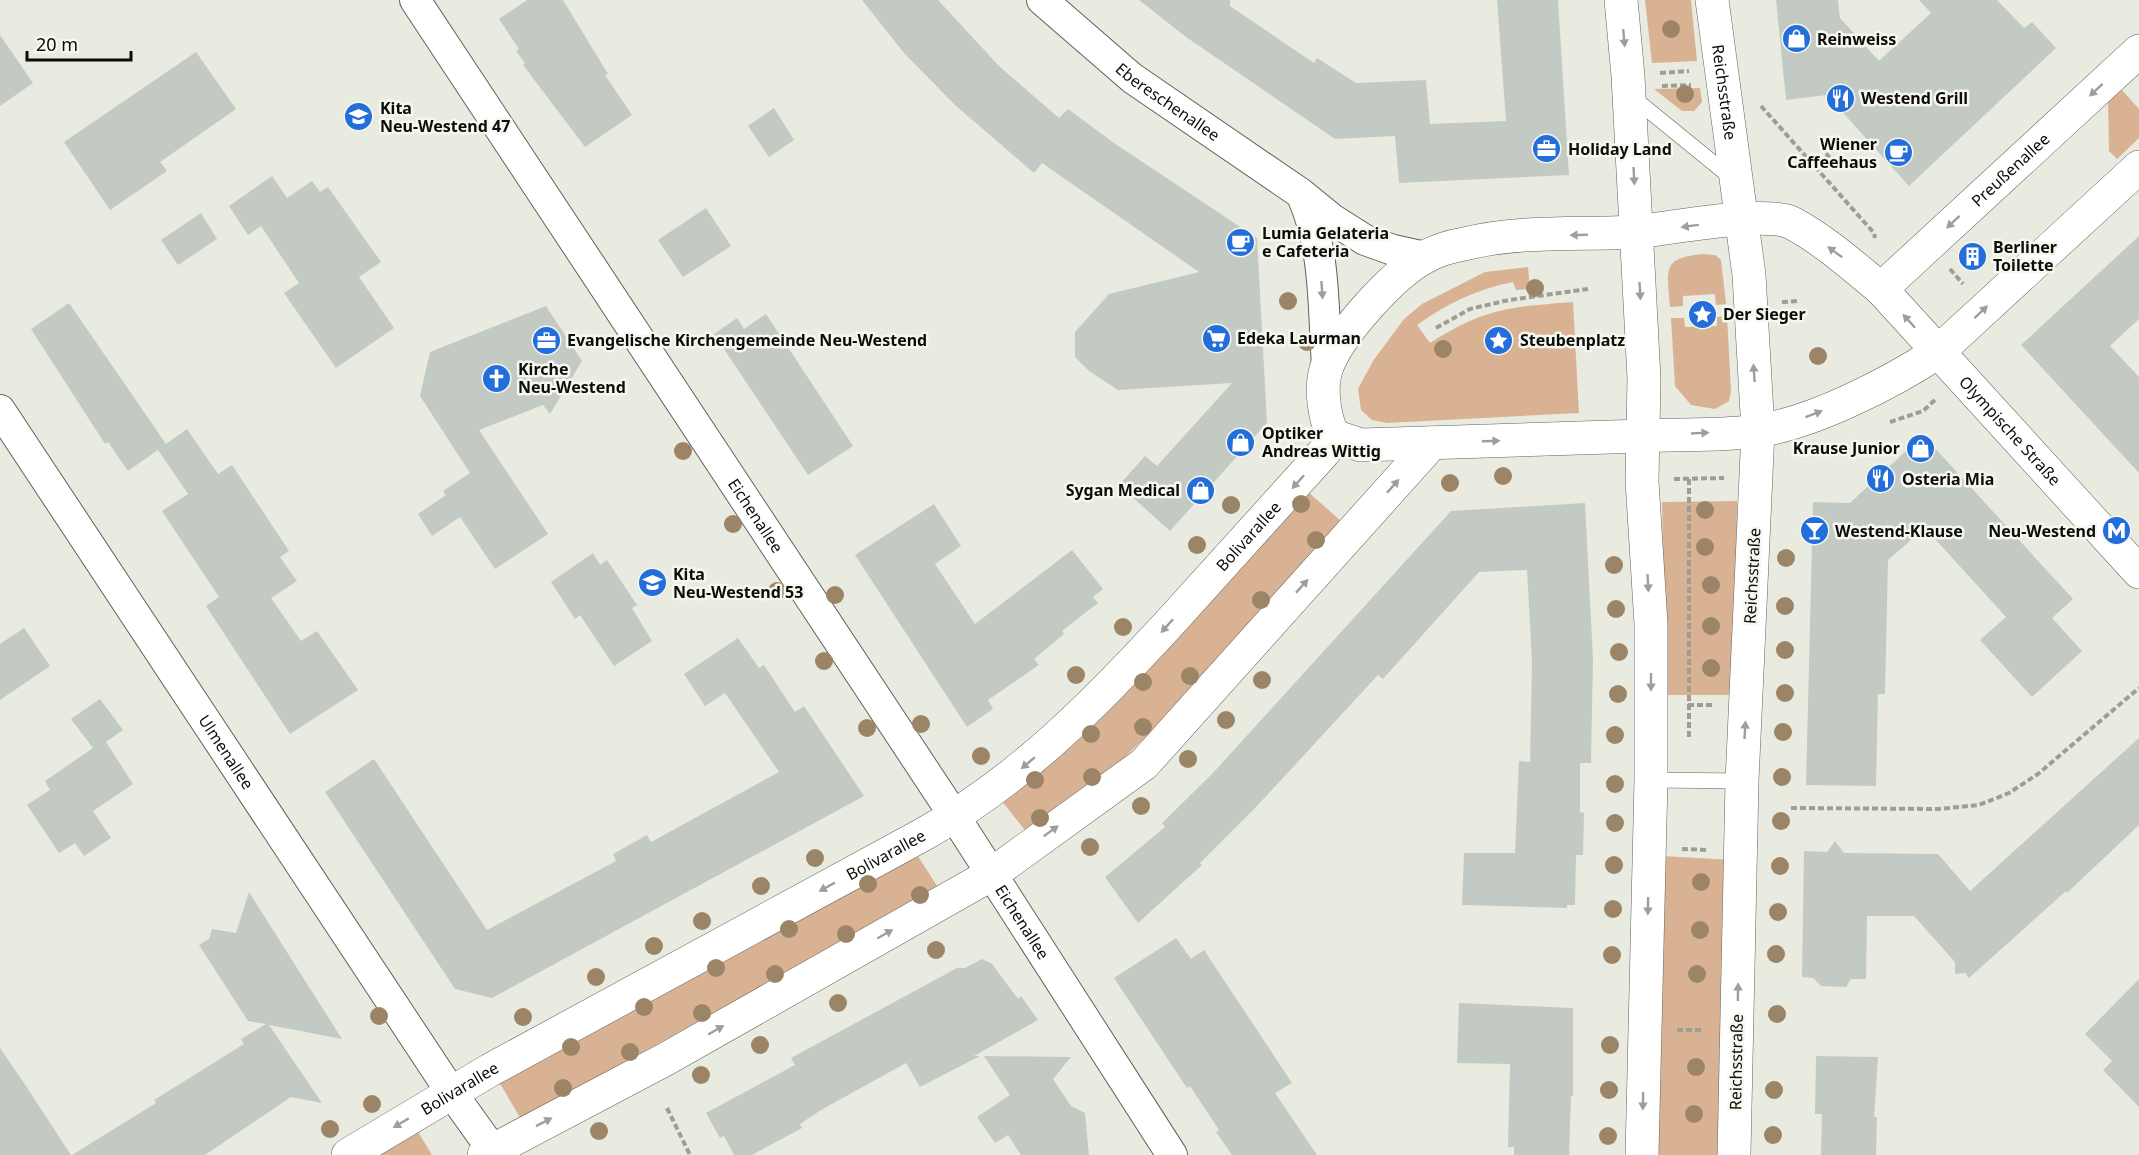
<svg xmlns="http://www.w3.org/2000/svg" width="2139" height="1155" font-family="'Noto Sans',sans-serif">
	<style>
		.green { fill: #d9b294 }
		.building { fill: #c3cac3 }
		.lines { fill: none; stroke-linecap: round; stroke-linejoin: round }
		.service-casing { stroke: #61635b; stroke-width: 16 }
		.minor-casing { stroke: #61635b; stroke-width: 32 }
		.tertiary-casing { stroke: #61635b; stroke-width: 34 }
		.secondary-casing { stroke: #61635b; stroke-width: 34 }
		.path { stroke: #9d9f97; stroke-width: 4; stroke-dasharray: 6 3; stroke-linecap: butt }
		.service { stroke: #fff; stroke-width: 15 }
		.minor { stroke: #fff; stroke-width: 30 }
		.tertiary { stroke: #fff; stroke-width: 33 }
		.secondary { stroke: #fff; stroke-width: 33 }
		.tree { fill: #9c8567 }
		.oneway { fill: #9e9e9d }
		.labels { text-anchor: middle; stroke-width: 5; stroke-linejoin: round; paint-order: stroke }
		.poi-label { font-size: 16px; font-weight: bold; fill: #0c0c09; stroke: #f6f8ef; text-anchor: start }
		.street-label { font-size: 16px; fill: #0c0c09; stroke: #f6f8ef }
	</style>
	<rect width="100%" height="100%" fill="#e9ebe1"/>
	<g class="green">
		<path d="M1645,0H1691L1697,61L1652,63Z"/>
		<path d="M1700,88L1702,102L1694,111H1682L1654,89Z"/>
		<path d="M2120,88L2139,109V138L2117,159L2109,151L2108,99Z"/>
		<path d="M1703,254L1715,255L1721,260L1726,304L1716,305L1715,294L1683,296V306L1670,307C1668,270 1660,258 1703,254Z"/>
		<path d="M1528,267L1530,289L1516,290L1513,282C1477,289 1446,304 1417,325L1430,343C1485,308 1510,307 1573,302L1579,413L1387,423L1372,420L1361,410L1358,389L1373,361L1404,319L1422,304L1485,272Z"/>
		<path d="M1727,316L1731,391L1729,401L1715,409L1691,405L1675,386L1671,318H1684L1685,327L1717,326V317Z"/>
		<path d="M1307,491L1341,521C1263,608 1188,701 1101,779C1078,799 1052,816 1028,834L1001,800L1070,747L1103,716Z"/>
		<path d="M1737,501L1736,695H1665L1662,502Z"/>
		<path d="M916,853L939,889L521,1119L499,1082Z"/>
		<path d="M1662,856L1733,860L1725,1155H1655Z"/>
		<path d="M417,1130L432,1155H375Z"/>
	</g>
	<g class="building">
		<path d="M527,0H563L608,74L605,75L632,115L585,147L523,65L525,63L516,51L519,49L499,19Z"/>
		<path d="M862,0H938L999,66L1059,118L1068,109L1114,143L1257,238L1267,423L1170,531L1119,485L1145,456L1157,466L1232,383L1118,390L1089,371L1075,357V332L1109,294L1199,272L1042,163L1034,173L955,105L904,53Z"/>
		<path d="M1139,0H1230V6L1314,63L1317,58L1356,83L1426,80L1430,124L1506,121L1497,0H1558L1569,175L1399,183L1395,136L1335,139L1186,37Z"/>
		<path d="M1776,0H1838L1840,18L1879,61L1931,13L1919,0H1997L2024,28L2032,22L2056,48L1909,186L1827,95L1786,100Z"/>
		<path d="M0,35L33,83L0,106Z"/>
		<path d="M196,52L236,109L160,162L167,171L110,210L64,142Z"/>
		<path d="M774,108L794,140L769,157L748,126Z"/>
		<path d="M272,176L287,198L312,181L320,192L328,187L381,262L359,277L394,328L336,368L284,293L299,283L261,226L248,235L229,206Z"/>
		<path d="M706,208L731,246L683,277L658,240Z"/>
		<path d="M201,213L217,239L178,265L161,240Z"/>
		<path d="M2139,236V319L2110,346L2139,377V473L2021,345Z"/>
		<path d="M69,303L166,444L187,429L218,474L232,465L289,551L280,557L297,581L271,598L301,641L317,631L358,690L290,734L206,606L219,597L162,511L188,494L158,450L128,471L108,442L105,444L31,329Z"/>
		<path d="M546,306L582,361L550,414L543,405L479,430L548,534L495,569L460,517L432,536L418,514L446,495L443,491L470,473L420,396L430,352Z"/>
		<path d="M766,314L853,446L808,475L714,334L737,318L744,329Z"/>
		<path d="M1923,435L2073,599L2052,618L2082,651L2032,697L1980,640L2006,617L1925,528L1888,560L1885,694H1878L1876,786L1806,785L1813,502L1850,503Z"/>
		<path d="M1585,503L1593,659L1591,763H1580V812L1584,813L1583,855H1576L1575,905H1567V908L1462,905L1464,853H1515L1519,761L1530,762L1532,662L1527,570L1479,572L1383,679L1378,675L1257,806L1200,863L1202,865L1138,923L1105,877L1165,827L1162,823L1212,774L1451,511Z"/>
		<path d="M934,504L961,546L935,564L975,624L1072,550L1103,589L1093,597L1098,603L1062,631L1064,634L1034,659L1039,665L988,700L993,709L967,727L855,555Z"/>
		<path d="M593,553L600,565L607,560L637,605L632,608L652,641L614,666L580,615L575,619L551,582Z"/>
		<path d="M24,628L50,666L0,700V644Z"/>
		<path d="M738,638L759,668L764,665L795,712L804,706L864,796L492,998L455,989L325,792L374,759L487,930L616,861L613,854L647,835L651,842L779,772L725,693L705,706L684,674Z"/>
		<path d="M100,699L123,730L106,742L133,784L93,811L111,838L84,856L75,843L59,853L27,805L50,790L45,781L93,748L71,719Z"/>
		<path d="M2139,738V825L2067,893L2066,891L1969,978L1965,973L1955,974V962L1914,916H1867L1866,979H1851L1846,987L1821,986L1813,978L1802,977L1804,851L1827,852L1835,841L1844,853L1938,854L1970,891Z"/>
		<path d="M249,892L342,1039L269,1025L322,1103L291,1097L205,1155H72L156,1103L154,1100L244,1044L241,1039L266,1024L248,1021L199,945L209,939L212,929L236,933Z"/>
		<path d="M1176,938L1191,959L1204,950L1292,1083L1275,1093L1317,1155H1232L1216,1132L1219,1130L1190,1086L1187,1088L1114,978Z"/>
		<path d="M982,959L992,964L1018,999L1021,996L1038,1020L974,1056H980L920,1087L906,1063L821,1110L800,1124L802,1128L752,1155H734L724,1136L720,1138L706,1113L795,1065L791,1058L957,968H965Z"/>
		<path d="M2139,979V1107L2103,1070L2112,1061L2085,1034Z"/>
		<path d="M1459,1003L1573,1008V1096H1571L1569,1155H1514V1147H1508L1510,1064L1457,1063Z"/>
		<path d="M0,1048L24,1083L71,1155H0Z"/>
		<path d="M984,1056L1071,1057L1053,1079L1071,1106L1085,1113L1089,1155H1021L1008,1135L995,1143L977,1117L1010,1095Z"/>
		<path d="M1816,1056L1878,1057L1874,1117H1877L1876,1155H1821L1822,1114H1815Z"/>
	</g>
	<g class="lines">
		<defs>
			<g id="service">
				<path d="M1631,96L1733,179"/>
				<path d="M1651,780L1742,781"/>
			</g>
			<g id="minor">
				<path id="s1" d="M415,0L955,817L1172,1155"/>
				<path id="s2" d="M1042,0L1132,78L1300,193L1332,219L1365,240L1393,250L1425,257"/>
				<path d="M1302,196C1326,249 1323,309 1327,366"/>
				<path id="s3" d="M0,410L451,1092L496,1155"/>
			</g>
			<g id="tertiary">
				<path d="M1637,232C1581,235 1519,230 1464,244C1452,246 1436,251 1425,257C1393,274 1342,331 1328,364C1319,385 1324,416 1333,436L1361,445L1642,436"/>
				<path id="s4" d="M1881,289L2139,51"/>
				<path d="M1938,352L2139,167"/>
				<path id="s5" d="M348,1155L490,1070L924,834C1022,779 1099,700 1175,617C1225,562 1275,507 1325,451L1333,436"/>
				<path d="M484,1155L666,1059L992,874L1144,764L1432,443"/>
			</g>
			<g id="secondary">
				<path d="M1621,0L1628,76L1644,378L1642,481L1651,624V780L1642,1155"/>
				<path id="s6" d="M1712,0L1749,275L1758,431L1742,781L1734,1155"/>
				<path id="s7" d="M1637,232C1670,228 1765,210 1792,223C1824,240 1853,266 1881,289L2139,572"/>
				<path d="M1642,436C1680,434 1720,436 1757,431C1813,423 1891,383 1938,352"/>
			</g>
		</defs>
		<use href="#service" class="service-casing"/>
		<use href="#minor" class="minor-casing"/>
		<use href="#tertiary" class="tertiary-casing"/>
		<use href="#secondary" class="secondary-casing"/>
		<g class="path">
			<path d="M1660,73L1689,71"/>
			<path d="M1662,86L1691,85"/>
			<path d="M1761,106L1874,233L1875,238"/>
			<path d="M1836,164L1827,155L1842,141"/>
			<path d="M1950,269L1963,284"/>
			<path d="M1782,302L1799,301"/>
			<path d="M1436,328L1470,309L1509,300L1588,289"/>
			<path d="M1890,422L1923,411L1936,399"/>
			<path d="M1674,479L1724,478"/>
			<path d="M1689,479V738"/>
			<path d="M1688,705H1714"/>
			<path d="M1791,808L1939,809L1979,805L2009,793L2038,774L2139,688"/>
			<path d="M1682,849L1708,850"/>
			<path d="M1677,1030H1703"/>
			<path d="M667,1108L690,1155"/>
		</g>
		<use href="#service" class="service"/>
		<use href="#minor" class="minor"/>
		<use href="#tertiary" class="tertiary"/>
		<use href="#secondary" class="secondary"/>
	</g>
	<g class="tree">
		<circle cx="1671" cy="29" r="9"/>
		<circle cx="1685" cy="94" r="9"/>
		<circle cx="1535" cy="288" r="9"/>
		<circle cx="1288" cy="301" r="9"/>
		<circle cx="1307" cy="342" r="9"/>
		<circle cx="1443" cy="349" r="9"/>
		<circle cx="1818" cy="356" r="9"/>
		<circle cx="683" cy="451" r="9"/>
		<circle cx="1503" cy="476" r="9"/>
		<circle cx="1450" cy="483" r="9"/>
		<circle cx="1301" cy="504" r="9"/>
		<circle cx="1231" cy="505" r="9"/>
		<circle cx="1705" cy="510" r="9"/>
		<circle cx="733" cy="524" r="9"/>
		<circle cx="1316" cy="540" r="9"/>
		<circle cx="1197" cy="545" r="9"/>
		<circle cx="1705" cy="547" r="9"/>
		<circle cx="1786" cy="558" r="9"/>
		<circle cx="1614" cy="565" r="9"/>
		<circle cx="1711" cy="585" r="9"/>
		<circle cx="777" cy="591" r="9"/>
		<circle cx="835" cy="595" r="9"/>
		<circle cx="1261" cy="600" r="9"/>
		<circle cx="1785" cy="606" r="9"/>
		<circle cx="1616" cy="609" r="9"/>
		<circle cx="1711" cy="626" r="9"/>
		<circle cx="1123" cy="627" r="9"/>
		<circle cx="1785" cy="650" r="9"/>
		<circle cx="1619" cy="652" r="9"/>
		<circle cx="824" cy="661" r="9"/>
		<circle cx="1711" cy="668" r="9"/>
		<circle cx="1076" cy="675" r="9"/>
		<circle cx="1190" cy="676" r="9"/>
		<circle cx="1262" cy="680" r="9"/>
		<circle cx="1143" cy="682" r="9"/>
		<circle cx="1785" cy="693" r="9"/>
		<circle cx="1618" cy="694" r="9"/>
		<circle cx="1226" cy="720" r="9"/>
		<circle cx="921" cy="724" r="9"/>
		<circle cx="1143" cy="727" r="9"/>
		<circle cx="867" cy="728" r="9"/>
		<circle cx="1783" cy="732" r="9"/>
		<circle cx="1091" cy="734" r="9"/>
		<circle cx="1615" cy="735" r="9"/>
		<circle cx="981" cy="756" r="9"/>
		<circle cx="1188" cy="759" r="9"/>
		<circle cx="1092" cy="777" r="9"/>
		<circle cx="1782" cy="777" r="9"/>
		<circle cx="1035" cy="780" r="9"/>
		<circle cx="1615" cy="784" r="9"/>
		<circle cx="1141" cy="806" r="9"/>
		<circle cx="1040" cy="818" r="9"/>
		<circle cx="1781" cy="821" r="9"/>
		<circle cx="1615" cy="823" r="9"/>
		<circle cx="1090" cy="847" r="9"/>
		<circle cx="815" cy="858" r="9"/>
		<circle cx="1614" cy="865" r="9"/>
		<circle cx="1780" cy="866" r="9"/>
		<circle cx="1701" cy="882" r="9"/>
		<circle cx="868" cy="884" r="9"/>
		<circle cx="761" cy="886" r="9"/>
		<circle cx="920" cy="895" r="9"/>
		<circle cx="1613" cy="909" r="9"/>
		<circle cx="1778" cy="912" r="9"/>
		<circle cx="702" cy="921" r="9"/>
		<circle cx="789" cy="929" r="9"/>
		<circle cx="1700" cy="930" r="9"/>
		<circle cx="846" cy="934" r="9"/>
		<circle cx="654" cy="946" r="9"/>
		<circle cx="936" cy="950" r="9"/>
		<circle cx="1776" cy="954" r="9"/>
		<circle cx="1612" cy="955" r="9"/>
		<circle cx="716" cy="968" r="9"/>
		<circle cx="775" cy="974" r="9"/>
		<circle cx="1697" cy="974" r="9"/>
		<circle cx="596" cy="977" r="9"/>
		<circle cx="838" cy="1003" r="9"/>
		<circle cx="644" cy="1007" r="9"/>
		<circle cx="702" cy="1013" r="9"/>
		<circle cx="1777" cy="1014" r="9"/>
		<circle cx="379" cy="1016" r="9"/>
		<circle cx="523" cy="1017" r="9"/>
		<circle cx="760" cy="1045" r="9"/>
		<circle cx="1610" cy="1045" r="9"/>
		<circle cx="571" cy="1047" r="9"/>
		<circle cx="630" cy="1052" r="9"/>
		<circle cx="1696" cy="1067" r="9"/>
		<circle cx="701" cy="1075" r="9"/>
		<circle cx="563" cy="1088" r="9"/>
		<circle cx="1609" cy="1090" r="9"/>
		<circle cx="1774" cy="1090" r="9"/>
		<circle cx="372" cy="1104" r="9"/>
		<circle cx="1694" cy="1114" r="9"/>
		<circle cx="330" cy="1129" r="9"/>
		<circle cx="599" cy="1131" r="9"/>
		<circle cx="1773" cy="1135" r="9"/>
		<circle cx="1608" cy="1136" r="9"/>
	</g>
	<defs><path id="oneway-solid" d="M-6-.8H1V-3.2L6.5 0L1 3.2V.8H-6Z" transform="scale(1.5)"/></defs>
	<g class="oneway">
		<use href="#oneway-solid" transform="translate(1624 38) rotate(85)"/>
		<use href="#oneway-solid" transform="translate(2096 90) rotate(137)"/>
		<use href="#oneway-solid" transform="translate(1634 176) rotate(87)"/>
		<use href="#oneway-solid" transform="translate(1953 222) rotate(137)"/>
		<use href="#oneway-solid" transform="translate(1690 226) rotate(173)"/>
		<use href="#oneway-solid" transform="translate(1579 235) rotate(178)"/>
		<use href="#oneway-solid" transform="translate(1835 252) rotate(-144)"/>
		<use href="#oneway-solid" transform="translate(1322 290) rotate(86)"/>
		<use href="#oneway-solid" transform="translate(1640 291) rotate(87)"/>
		<use href="#oneway-solid" transform="translate(1981 312) rotate(-43)"/>
		<use href="#oneway-solid" transform="translate(1909 321) rotate(-132)"/>
		<use href="#oneway-solid" transform="translate(1754 373) rotate(-94)"/>
		<use href="#oneway-solid" transform="translate(1814 414) rotate(-21)"/>
		<use href="#oneway-solid" transform="translate(1700 433) rotate(-3)"/>
		<use href="#oneway-solid" transform="translate(1491 441) rotate(-2)"/>
		<use href="#oneway-solid" transform="translate(1298 482) rotate(132)"/>
		<use href="#oneway-solid" transform="translate(1393 486) rotate(-48)"/>
		<use href="#oneway-solid" transform="translate(1648 583) rotate(87)"/>
		<use href="#oneway-solid" transform="translate(1302 586) rotate(-48)"/>
		<use href="#oneway-solid" transform="translate(1167 626) rotate(132)"/>
		<use href="#oneway-solid" transform="translate(1651 682) rotate(90)"/>
		<use href="#oneway-solid" transform="translate(1745 730) rotate(-87)"/>
		<use href="#oneway-solid" transform="translate(1028 763) rotate(140)"/>
		<use href="#oneway-solid" transform="translate(1051 831) rotate(-36)"/>
		<use href="#oneway-solid" transform="translate(827 887) rotate(151)"/>
		<use href="#oneway-solid" transform="translate(1648 906) rotate(91)"/>
		<use href="#oneway-solid" transform="translate(885 934) rotate(-30)"/>
		<use href="#oneway-solid" transform="translate(1738 992) rotate(-89)"/>
		<use href="#oneway-solid" transform="translate(716 1030) rotate(-30)"/>
		<use href="#oneway-solid" transform="translate(1643 1101) rotate(91)"/>
		<use href="#oneway-solid" transform="translate(544 1122) rotate(-27)"/>
		<use href="#oneway-solid" transform="translate(401 1123) rotate(149)"/>
	</g>
	<defs>
		<symbol id="shop-disc" viewBox="-11 -11 22 22"><circle r="9.5" fill="#236eda" stroke="#f6f8ef"/><path d="M-5-2.5h2.3a2.7 3.5 0 0 1 5.4 0H5L5.5 6h-11ZM-1.5-2.5h3a1.5 2.3 0 0 0-3 0Z" fill="#fff"/></symbol>
		<symbol id="restaurant-disc" viewBox="-11 -11 22 22"><circle r="9.5" fill="#236eda" stroke="#f6f8ef"/><path d="M-5-6h1v4h1v-4h1v4h1v-4h1v5L-1.5 .5V6h-2V.5L-5-1ZM5-6V6H3V1.5H1.5Q1.5-4 5-6Z" fill="#fff"/></symbol>
		<symbol id="school-disc" viewBox="-11 -11 22 22"><circle r="9.5" fill="#236eda" stroke="#f6f8ef"/><path d="M0-5L7-2L0 1L-7-2ZM-4 1L0 2.5L4 1V4Q0 6-4 4Z" fill="#fff"/></symbol>
		<symbol id="office-disc" viewBox="-11 -11 22 22"><circle r="9.5" fill="#236eda" stroke="#f6f8ef"/><path d="M-6-3h4V-5.5h4V-3h4V5H-6ZM-1-4.5V-3h2v-1.5ZM-6 0V1H6V0Z" fill="#fff"/></symbol>
		<symbol id="cafe-disc" viewBox="-11 -11 22 22"><circle r="9.5" fill="#236eda" stroke="#f6f8ef"/><path d="M-5.5-4.5H6V0H3Q3 3.5 0 3.5H-2.5Q-5.5 3.5-5.5 0ZM3-3.2v2h1.7v-2ZM-6 4.5H4V6H-6Z" fill="#fff"/></symbol>
		<symbol id="building-disc" viewBox="-11 -11 22 22"><circle r="9.5" fill="#236eda" stroke="#f6f8ef"/><path d="M-4-6H4V6H1V3H-1V6H-4ZM-2.5-4.3h1.7v1.8h-1.7ZM.8-4.3h1.7v1.8H.8ZM-2.5-1h1.7V.8h-1.7ZM.8-1h1.7V.8H.8Z" fill="#fff"/></symbol>
		<symbol id="sight-disc" viewBox="-11 -11 22 22"><circle r="9.5" fill="#236eda" stroke="#f6f8ef"/><path d="M0-6L1.8-2.2L6-1.7L2.9 1.2L3.7 5.4L0 3.3L-3.7 5.4L-2.9 1.2L-6-1.7L-1.8-2.2Z" fill="#fff"/></symbol>
		<symbol id="supermarket-disc" viewBox="-11 -11 22 22"><circle r="9.5" fill="#236eda" stroke="#f6f8ef"/><path d="M-6-5.5h2.5l.6 2H6L4.5 2H-2.5L-4.4-4H-6ZM-1.5 3.2a1.3 1.3 0 1 0 .1 0ZM3 3.2a1.3 1.3 0 1 0 .1 0Z" fill="#fff"/></symbol>
		<symbol id="church-disc" viewBox="-11 -11 22 22"><circle r="9.5" fill="#236eda" stroke="#f6f8ef"/><path d="M-1.2-6h2.4v3.5h3.3v2.4h-3.3V6h-2.4V-.1h-3.3v-2.4h3.3Z" fill="#fff"/></symbol>
		<symbol id="bar-disc" viewBox="-11 -11 22 22"><circle r="9.5" fill="#236eda" stroke="#f6f8ef"/><path d="M-6-5H6L.8 .8V4.5H3.5V6h-7V4.5H-.8V.8Z" fill="#fff"/></symbol>
		<symbol id="metro-disc" viewBox="-11 -11 22 22"><circle r="9.5" fill="#236eda" stroke="#f6f8ef"/><path d="M-5.5 5V-5H-3L0 0L3-5H5.5V5H3V-.5L0 4L-3-.5V5Z" fill="#fff"/></symbol>
	</defs>
	<g fill-rule="evenodd">
		<use href="#shop-disc" x="1780" y="22" width="33" height="33"/>
		<use href="#restaurant-disc" x="1824" y="82" width="33" height="33"/>
		<use href="#school-disc" x="342" y="100" width="33" height="33"/>
		<use href="#office-disc" x="1530" y="132" width="33" height="33"/>
		<use href="#cafe-disc" x="1882" y="136" width="33" height="33"/>
		<use href="#cafe-disc" x="1224" y="226" width="33" height="33"/>
		<use href="#building-disc" x="1956" y="240" width="33" height="33"/>
		<use href="#sight-disc" x="1686" y="298" width="33" height="33"/>
		<use href="#supermarket-disc" x="1200" y="322" width="33" height="33"/>
		<use href="#office-disc" x="530" y="324" width="33" height="33"/>
		<use href="#sight-disc" x="1482" y="324" width="33" height="33"/>
		<use href="#church-disc" x="480" y="362" width="33" height="33"/>
		<use href="#shop-disc" x="1224" y="426" width="33" height="33"/>
		<use href="#shop-disc" x="1904" y="432" width="33" height="33"/>
		<use href="#restaurant-disc" x="1864" y="462" width="33" height="33"/>
		<use href="#shop-disc" x="1184" y="474" width="33" height="33"/>
		<use href="#bar-disc" x="1798" y="514" width="33" height="33"/>
		<use href="#metro-disc" x="2100" y="514" width="33" height="33"/>
		<use href="#school-disc" x="636" y="566" width="33" height="33"/>
	</g>
	<g class="labels">
		<g class="poi-label">
			<text x="1817" y="45">Reinweiss</text>
			<text x="1861" y="104">Westend Grill</text>
			<text x="380" y="114">Kita<tspan x="380" dy="18">Neu-Westend 47</tspan></text>
			<text x="1877" y="150" text-anchor="end">Wiener<tspan x="1877" dy="18">Caffeehaus</tspan></text>
			<text x="1568" y="155">Holiday Land</text>
			<text x="1262" y="239">Lumia Gelateria<tspan x="1262" dy="18">e Cafeteria</tspan></text>
			<text x="1993" y="253">Berliner<tspan x="1993" dy="18">Toilette</tspan></text>
			<text x="1723" y="320">Der Sieger</text>
			<text x="1237" y="344">Edeka Laurman</text>
			<text x="567" y="346">Evangelische Kirchengemeinde Neu-Westend</text>
			<text x="1520" y="346">Steubenplatz</text>
			<text x="518" y="375">Kirche<tspan x="518" dy="18">Neu-Westend</tspan></text>
			<text x="1262" y="439">Optiker<tspan x="1262" dy="18">Andreas Wittig</tspan></text>
			<text x="1900" y="454" text-anchor="end">Krause Junior</text>
			<text x="1902" y="485">Osteria Mia</text>
			<text x="1180" y="496" text-anchor="end">Sygan Medical</text>
			<text x="1835" y="537">Westend-Klause</text>
			<text x="2096" y="537" text-anchor="end">Neu-Westend</text>
			<text x="673" y="580">Kita<tspan x="673" dy="18">Neu-Westend 53</tspan></text>
		</g>
		<g class="street-label">
			<text dy="6" stroke="none"><textPath href="#s6" startOffset="93">Reichsstraße</textPath></text>
			<text dy="6" stroke="none"><textPath href="#s2" startOffset="162">Ebereschenallee</textPath></text>
			<text dy="6" stroke="none"><textPath href="#s4" startOffset="176">Preußenallee</textPath></text>
			<text dy="6" stroke="none"><textPath href="#s7" startOffset="459">Olympische Straße</textPath></text>
			<text dy="6" stroke="none"><textPath href="#s1" startOffset="618">Eichenallee</textPath></text>
			<text dy="6" stroke="none"><textPath href="#s5" startOffset="1102">Bolivarallee</textPath></text>
			<text transform="translate(1752 576) rotate(-87)" y="6">Reichsstraße</text>
			<text dy="6" stroke="none"><textPath href="#s3" startOffset="410">Ulmenallee</textPath></text>
			<text dy="6" stroke="none"><textPath href="#s5" startOffset="616">Bolivarallee</textPath></text>
			<text dy="6" stroke="none"><textPath href="#s1" startOffset="1104">Eichenallee</textPath></text>
			<text transform="translate(1736 1062) rotate(-89)" y="6">Reichsstraße</text>
			<text dy="6" stroke="none"><textPath href="#s5" startOffset="130">Bolivarallee</textPath></text>
		</g>
	</g>
	<path d="M27 51v9h104v-9" fill="none" stroke="#0c0c09" stroke-width="3"/>
	<text x="36" y="51" font-size="18" fill="#0c0c09" stroke="#f6f8ef" stroke-width="4.5" paint-order="stroke">20 m</text>
</svg>
